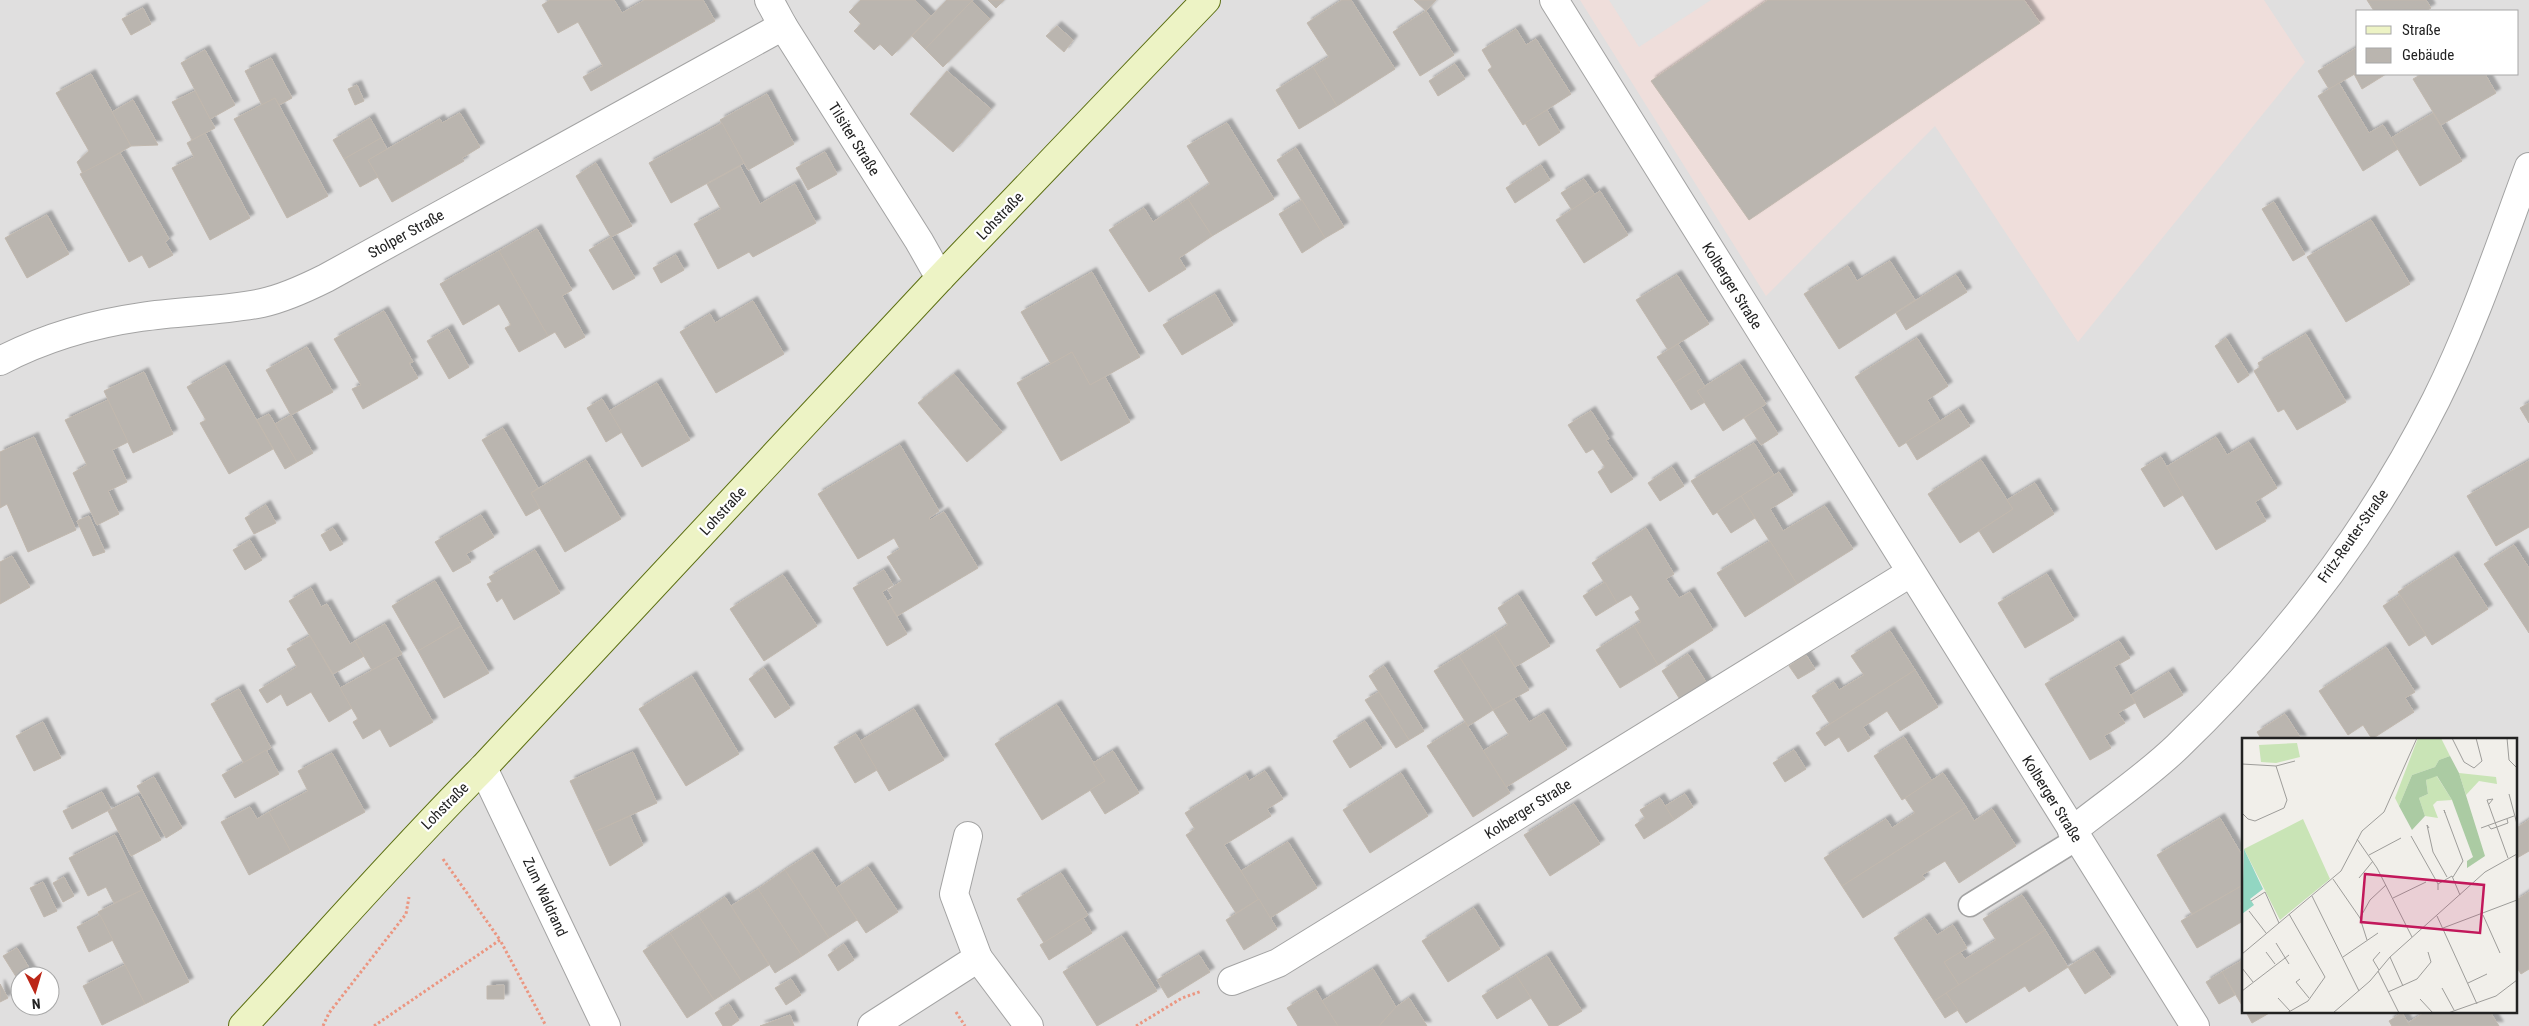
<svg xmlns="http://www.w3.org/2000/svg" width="2529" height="1026" font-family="'Roboto Condensed',sans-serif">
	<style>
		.residential { fill: #e0dfdf; fill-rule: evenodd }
		.commercial { fill: #efdedb }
		.parking { fill: #e2e2e2 }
		.building { fill: #bab5af; stroke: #c1b8ae; filter: url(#shadow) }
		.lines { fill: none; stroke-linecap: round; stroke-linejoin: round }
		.service-casing { stroke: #a3a3a3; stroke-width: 25 }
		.minor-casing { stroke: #a3a3a3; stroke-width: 30 }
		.secondary-casing { stroke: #5c6f12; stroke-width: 30 }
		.path { stroke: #eb9681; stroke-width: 3; stroke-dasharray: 2.5 2.5; stroke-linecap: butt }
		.service { stroke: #fff; stroke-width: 22 }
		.minor { stroke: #fff; stroke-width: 28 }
		.secondary { stroke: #edf3c5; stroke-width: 28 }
		.labels { text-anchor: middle; stroke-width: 4.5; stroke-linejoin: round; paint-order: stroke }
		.street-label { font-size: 15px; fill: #222; stroke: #fff }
		.inset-road { fill: none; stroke: #9e9d9a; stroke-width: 1 }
		.view { fill: #c2185b; fill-opacity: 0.15; stroke: #c2185b; stroke-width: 2.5 }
		.inset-edge { fill: none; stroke: #222; stroke-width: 2.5 }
	</style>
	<defs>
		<filter id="shadow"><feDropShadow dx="4.5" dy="-4.5" stdDeviation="1" flood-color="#0004"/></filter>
	</defs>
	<rect width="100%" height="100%" fill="#f1efea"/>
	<path class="residential" d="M0,0H2529V1026H0ZM2358,11H2518V74H2358ZM2243,740H2515V1012H2243ZM20,976H50V1006H20Z"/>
	<path class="commercial" d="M1580,0H2264L2305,62L2078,342L1935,126L1766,296Z"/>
	<path class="parking" d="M1609,0H1711L1639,47Z"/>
	<g class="building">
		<path d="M550,0H614L622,13L645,0H703L715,21L591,91L583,77L603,66L578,22L558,33L542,5Z"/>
		<path d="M861,0H915L931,16L892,56L880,44L874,50L854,31L861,24L849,12Z"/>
		<path d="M947,0H973L925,49L912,36Z"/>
		<path d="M988,0H1004L996,8Z"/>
		<path d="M1342,0H1351L1395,69L1337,106L1313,67L1329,57L1307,23Z"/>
		<path d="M1414,0H1436L1426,11Z"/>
		<path d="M1768,0H2024L2040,23L1749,220L1651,81Z"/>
		<path d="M2367,0H2426L2431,8L2426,11H2374Z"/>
		<path d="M972,1L990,19L943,67L925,49Z"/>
		<path d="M143,8L151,24L131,35L122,19Z"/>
		<path d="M1426,11L1454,55L1420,76L1393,32Z"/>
		<path d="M1057,26L1073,40L1064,52L1046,36Z"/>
		<path d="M1516,29L1526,45L1536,39L1571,94L1523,125L1488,70L1492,67L1482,50Z"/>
		<path d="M2358,47V72L2329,89L2318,71Z"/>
		<path d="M205,50L235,105L210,119L181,63Z"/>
		<path d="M271,58L292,98L279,105L275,98L262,105L245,71Z"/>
		<path d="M1455,64L1465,79L1438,96L1429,81Z"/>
		<path d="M1313,67L1337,106L1299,129L1276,90Z"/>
		<path d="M947,71L991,109L953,152L910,114Z"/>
		<path d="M2358,72V74H2386L2362,89L2354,74Z"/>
		<path d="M91,74L131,146L83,174L77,162L89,151L56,93Z"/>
		<path d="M2422,74H2485L2496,93L2441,125L2413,79Z"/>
		<path d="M2339,83L2369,133L2383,125L2398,149L2363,171L2318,96Z"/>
		<path d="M357,85L364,101L355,105L348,89Z"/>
		<path d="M195,91L215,128L192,140L172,102Z"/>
		<path d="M767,94L794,144L748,170L720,120Z"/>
		<path d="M275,98L328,196L287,218L234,119Z"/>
		<path d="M133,100L158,145L131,146L112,112Z"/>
		<path d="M1547,110L1560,132L1539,146L1525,123Z"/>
		<path d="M460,113L480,147L462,158L464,161L392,202L368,160L440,119L442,123Z"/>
		<path d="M2433,113L2462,161L2420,186L2391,138Z"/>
		<path d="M370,118L381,138L344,159L333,140Z"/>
		<path d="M722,123L744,163L671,203L649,163Z"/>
		<path d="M1227,123L1274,199L1212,236L1188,199L1210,184L1187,146Z"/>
		<path d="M205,133L250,218L210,240L172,168L194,157L187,143Z"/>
		<path d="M381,138L387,149L368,160L378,177L360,187L344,159Z"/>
		<path d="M1296,148L1344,227L1325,238L1277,160Z"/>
		<path d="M825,152L837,174L808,190L796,168Z"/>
		<path d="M120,153L169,239L165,242L173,255L149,268L142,255L129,262L80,174Z"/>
		<path d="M596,163L632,226L611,237L576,176Z"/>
		<path d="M1541,165L1550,180L1515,203L1506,188Z"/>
		<path d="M740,166L760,204L795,184L816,223L753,257L749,252L718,269L694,224L721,209L707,184Z"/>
		<path d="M1584,179L1595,195L1572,210L1561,193Z"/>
		<path d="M1600,191L1628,235L1584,263L1556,220Z"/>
		<path d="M1188,199L1212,236L1179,258L1186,269L1149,292L1109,230L1144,208L1153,222Z"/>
		<path d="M1302,200L1325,238L1302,253L1279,214Z"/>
		<path d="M2274,202L2305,254L2293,261L2262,209Z"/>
		<path d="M47,215L69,254L27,278L5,238Z"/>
		<path d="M2371,220L2410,284L2346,322L2307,257Z"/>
		<path d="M537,229L572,290L562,296L585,337L565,348L555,332L548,336L499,251Z"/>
		<path d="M611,237L635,278L613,290L589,250Z"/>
		<path d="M499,251L548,336L519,352L505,328L511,325L499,304L463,325L440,284Z"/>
		<path d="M676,255L684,270L661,283L653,268Z"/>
		<path d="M1890,261L1915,300L1839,349L1804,294L1848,266L1857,281Z"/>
		<path d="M1092,272L1140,357L1090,385L1072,352L1051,364L1021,312Z"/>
		<path d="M1677,275L1709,324L1668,350L1636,300Z"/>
		<path d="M1956,275L1967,292L1906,330L1896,313Z"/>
		<path d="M1215,294L1233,325L1182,355L1163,325Z"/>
		<path d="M753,301L784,354L716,393L680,332L710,314L715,323Z"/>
		<path d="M384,311L413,362L409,363L418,378L363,409L352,389L361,385L334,339Z"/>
		<path d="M448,329L469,367L449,379L427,341Z"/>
		<path d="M2306,334L2346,402L2297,430L2284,409L2278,412L2254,371L2260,367L2258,363Z"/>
		<path d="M1917,338L1948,386L1927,400L1940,421L1899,447L1855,377Z"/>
		<path d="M2226,338L2249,375L2238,383L2215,346Z"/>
		<path d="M1678,344L1695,370L1674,383L1657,357Z"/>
		<path d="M307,347L333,392L291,415L266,370Z"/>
		<path d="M1072,352L1090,385L1105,377L1130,422L1061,461L1017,383Z"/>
		<path d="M1740,364L1766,404L1723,431L1697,391Z"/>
		<path d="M225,365L273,449L229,474L200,423L206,420L187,387Z"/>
		<path d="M1695,370L1705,387L1697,391L1705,402L1691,410L1674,383Z"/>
		<path d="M144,372L173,434L133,453L104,391Z"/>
		<path d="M954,374L1002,432L967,462L918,403Z"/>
		<path d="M657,383L690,440L642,467L609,411Z"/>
		<path d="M602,399L622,432L606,442L587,408Z"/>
		<path d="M108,400L128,442L112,450L127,482L108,491L119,514L97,525L73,473L87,465L65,420Z"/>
		<path d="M2529,403V423L2520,408Z"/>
		<path d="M1761,407L1778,434L1761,445L1744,418Z"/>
		<path d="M1959,409L1970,426L1917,460L1906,442Z"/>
		<path d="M1591,411L1609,439L1606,440L1633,479L1611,493L1598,472L1605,467L1593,449L1586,453L1568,425Z"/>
		<path d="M269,414L297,462L285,469L257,420Z"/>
		<path d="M291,415L313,453L297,462L275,424Z"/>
		<path d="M503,428L538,488L531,493L540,508L526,516L482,440Z"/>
		<path d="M34,437L76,530L28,552L7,504L0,508V452Z"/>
		<path d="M2216,437L2227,455L2249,442L2277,488L2255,502L2266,521L2216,550L2166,467Z"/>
		<path d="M1754,443L1774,475L1713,515L1691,481Z"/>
		<path d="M900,445L939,511L929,518L930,520L944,512L978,568L897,616L888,601L893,598L888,590L902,581L887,557L900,549L894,538L858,559L818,494Z"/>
		<path d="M2161,457L2183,495L2164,507L2141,469Z"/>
		<path d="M586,460L621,519L565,552L531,493Z"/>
		<path d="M1981,460L2013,509L1960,543L1928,494Z"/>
		<path d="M2529,461V527L2496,546L2467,496Z"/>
		<path d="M1672,467L1684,486L1660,501L1648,483Z"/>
		<path d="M1779,472L1793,495L1770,509L1783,531L1825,506L1853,549L1797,584L1741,496Z"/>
		<path d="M2035,483L2054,514L1993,553L1979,531L2013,509L2007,500Z"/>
		<path d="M1741,496L1755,518L1731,533L1717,512Z"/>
		<path d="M266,505L276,523L254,534L245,518Z"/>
		<path d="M481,515L494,537L466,554L471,562L453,572L435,542Z"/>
		<path d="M89,516L105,552L93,556L77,521Z"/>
		<path d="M333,528L343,544L330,551L321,535Z"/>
		<path d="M1646,528L1674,574L1666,579L1679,598L1690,592L1713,630L1658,665L1634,626L1641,622L1635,612L1640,609L1631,595L1617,603L1592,563Z"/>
		<path d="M250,540L262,560L245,570L233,550Z"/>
		<path d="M1770,541L1797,584L1745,617L1717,573Z"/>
		<path d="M2514,545L2529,568V633L2484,564Z"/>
		<path d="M535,550L560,593L514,620L502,598L497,602L487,584L492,582L489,577Z"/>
		<path d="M12,556L30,587L0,604V562Z"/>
		<path d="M2454,556L2488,609L2432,645L2398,592Z"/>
		<path d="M884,570L893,585L882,592L907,634L887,646L853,588Z"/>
		<path d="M2047,574L2074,620L2025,648L1998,603Z"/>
		<path d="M783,575L817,626L764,661L730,609Z"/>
		<path d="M435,581L461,626L418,651L392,606Z"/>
		<path d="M1605,582L1617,603L1596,616L1583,596Z"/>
		<path d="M311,588L321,607L327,604L350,644L355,641L364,656L333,674L289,601Z"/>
		<path d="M1518,595L1550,646L1515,667L1494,634L1508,625L1498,608Z"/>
		<path d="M2400,595L2426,635L2409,646L2383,606Z"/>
		<path d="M385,624L402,654L372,670L355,641Z"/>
		<path d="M461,626L489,673L444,698L418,651Z"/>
		<path d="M1634,626L1658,665L1620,688L1596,650Z"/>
		<path d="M1890,631L1915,670L1830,724L1812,696L1834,682L1839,690L1864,675L1851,656Z"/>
		<path d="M1494,634L1529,690L1493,710L1459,656Z"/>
		<path d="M310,636L352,708L329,722L311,692L287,706L281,694L267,703L259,690L297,667L287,649Z"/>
		<path d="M2119,641L2130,658L2114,667L2135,703L2118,713L2125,723L2104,736L2111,748L2090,760L2045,684Z"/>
		<path d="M2386,647L2415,692L2405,698L2414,712L2372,739L2363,725L2348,735L2319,691Z"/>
		<path d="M1688,654L1708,685L1681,701L1662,671Z"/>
		<path d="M1806,655L1815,669L1798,679L1789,666Z"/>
		<path d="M1459,656L1493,710L1468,726L1434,671Z"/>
		<path d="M396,657L433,722L390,747L380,729L363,739L353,722L358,719L340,688Z"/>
		<path d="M1384,666L1424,731L1409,740L1369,676Z"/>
		<path d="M764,668L790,708L775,718L749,679Z"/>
		<path d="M1915,670L1938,707L1900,731L1887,711L1863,727L1870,738L1848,752L1839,737L1825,746L1816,733Z"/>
		<path d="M2169,672L2183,695L2144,718L2131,695Z"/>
		<path d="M692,676L739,754L686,786L639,709Z"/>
		<path d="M239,689L271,748L244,763L211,704Z"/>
		<path d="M1379,692L1409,740L1396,748L1365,700Z"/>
		<path d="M1514,699L1529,722L1544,713L1567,749L1506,787L1483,751L1509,735L1493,710Z"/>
		<path d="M1057,705L1105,781L1042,820L995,744Z"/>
		<path d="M914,709L944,760L889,791L860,741Z"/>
		<path d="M2285,714L2302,740H2262L2257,732Z"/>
		<path d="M1365,721L1382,748L1350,768L1333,741Z"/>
		<path d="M43,722L61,758L34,771L16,736Z"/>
		<path d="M1465,722L1510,793L1473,817L1427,746Z"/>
		<path d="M856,734L877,770L855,783L834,747Z"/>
		<path d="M1904,737L1932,781L1902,800L1874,756Z"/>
		<path d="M266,750L279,774L235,798L222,775Z"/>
		<path d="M1794,750L1806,769L1785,782L1773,763Z"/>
		<path d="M1113,751L1139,793L1105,814L1090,790L1105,781L1093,763Z"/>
		<path d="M633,752L657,803L594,832L570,781Z"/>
		<path d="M332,753L365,812L291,852L269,812L308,791L298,771Z"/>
		<path d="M1265,771L1283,799L1267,809L1271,816L1224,845L1259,899L1236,913L1186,835L1195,829L1185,813L1246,775L1249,781Z"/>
		<path d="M1401,773L1428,816L1370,853L1343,810Z"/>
		<path d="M1943,773L1966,807L1842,886L1824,858L1886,819L1892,828L1915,813L1905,798Z"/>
		<path d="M154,777L182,828L166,838L137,786Z"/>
		<path d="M102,792L111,809L72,829L63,811Z"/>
		<path d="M1685,794L1693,807L1674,820L1665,806Z"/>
		<path d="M138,796L161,840L131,856L108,811Z"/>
		<path d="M1660,798L1674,820L1644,839L1635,825L1645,818L1640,810Z"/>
		<path d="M1574,804L1600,844L1550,876L1524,835Z"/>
		<path d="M250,807L257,819L269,812L291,852L249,875L221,822Z"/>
		<path d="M1966,807L1974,821L1992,809L2016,846L1959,883L1945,861L1922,875L1925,879L1863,918L1842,886Z"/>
		<path d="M630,816L643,845L610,866L594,832Z"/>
		<path d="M2220,818L2243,857V885L2192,914L2157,855Z"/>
		<path d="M2529,820V851L2517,858L2515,829Z"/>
		<path d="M115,835L142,890L114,903L106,887L88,896L69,858Z"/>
		<path d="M1288,842L1317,888L1270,918L1241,871Z"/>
		<path d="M813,852L857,920L829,938L785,870Z"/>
		<path d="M868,867L898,912L866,933L836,888Z"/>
		<path d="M785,870L829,938L802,956L758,889Z"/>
		<path d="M1061,873L1088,915L1044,943L1017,899Z"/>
		<path d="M64,877L74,896L63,902L53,883Z"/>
		<path d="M43,882L57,911L44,917L30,888Z"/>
		<path d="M2243,885V902L2240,903L2243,909V921L2197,948L2181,921Z"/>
		<path d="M758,889L802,956L775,973L731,906Z"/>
		<path d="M142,890L189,982L145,1004L98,912Z"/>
		<path d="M2529,892V969L2521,974L2515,965V901Z"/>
		<path d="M2022,895L2045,930L1959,985L1944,962L1960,952L1965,959L1996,940L1983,919Z"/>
		<path d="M725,897L769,965L742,982L698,915Z"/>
		<path d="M1259,899L1277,929L1244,950L1226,920Z"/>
		<path d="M1474,908L1500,949L1448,982L1422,941Z"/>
		<path d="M100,915L113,940L89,952L77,927Z"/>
		<path d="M698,915L742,982L714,1000L670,933Z"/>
		<path d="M1083,918L1092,933L1049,960L1040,945Z"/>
		<path d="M1925,918L1937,935L1953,925L1967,948L1944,962L1959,985L1934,1001L1894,938Z"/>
		<path d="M2045,930L2068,967L2029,992L2025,986L1966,1023L1946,993Z"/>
		<path d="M670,933L714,1000L687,1018L643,951Z"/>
		<path d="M1122,936L1157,991L1097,1026L1063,972Z"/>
		<path d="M844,944L854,960L838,971L828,955Z"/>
		<path d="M17,948L34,976H20V1001L11,987L20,983L3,956Z"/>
		<path d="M2094,951L2111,977L2085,994L2068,967Z"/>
		<path d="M1199,955L1210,972L1168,998L1157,980Z"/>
		<path d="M1547,956L1582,1011L1557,1026H1549L1516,975Z"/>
		<path d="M2243,960V1007L2222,972Z"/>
		<path d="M125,965L145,1004L102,1025L83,986Z"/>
		<path d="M1373,969L1396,1007L1379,1026H1338L1322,1001Z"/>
		<path d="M2222,972L2235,995L2219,1004L2206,982Z"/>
		<path d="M1516,975L1531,998L1497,1019L1482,996Z"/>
		<path d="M791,979L801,995L786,1005L775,988Z"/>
		<path d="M0,984L8,998L0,1002Z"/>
		<path d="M504,985V999H487V986Z"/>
		<path d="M1316,990L1322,1001L1338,1026H1298L1287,1008Z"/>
		<path d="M1946,993L1958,1010L1945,1018L1934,1001Z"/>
		<path d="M1409,998L1427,1026H1379L1396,1007Z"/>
		<path d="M729,1004L739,1020L731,1026H723L715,1013Z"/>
		<path d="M2246,1012H2271L2252,1023Z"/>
		<path d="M2425,1012H2490L2499,1026H2410L2408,1023Z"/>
		<path d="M2402,1013L2410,1026H2392L2389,1021Z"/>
		<path d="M790,1015L794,1026H760Z"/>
	</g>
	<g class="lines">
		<defs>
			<path id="service" d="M1970,905L2077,839"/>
			<g id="minor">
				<path d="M769,0L783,26L919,241L940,278"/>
				<path d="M1554,0L2195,1026"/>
				<path d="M0,361C44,338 92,324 141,317C181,311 223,311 262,303C285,298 306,288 326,278L783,26"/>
				<path d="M483,768L606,1026"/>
				<path d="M2072,831C2107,803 2146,777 2178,746C2282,646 2371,529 2436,400C2473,326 2500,245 2529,167"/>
				<path d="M978,958L1029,1026"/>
				<path d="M1232,981L1278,963L1910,573"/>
				<path d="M872,1026L978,958L954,894L968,836"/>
			</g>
			<path id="secondary" d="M243,1026C323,940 400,851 483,768L940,278L1206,0"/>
		</defs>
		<use href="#service" class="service-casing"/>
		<use href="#minor" class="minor-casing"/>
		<use href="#secondary" class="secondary-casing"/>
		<g class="path">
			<path d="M443,859L500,940"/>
			<path d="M956,1012L965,1026"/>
			<path d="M323,1026L329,1013L406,914L409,897"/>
			<path d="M374,1026L500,940L546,1026"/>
			<path d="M1136,1026L1182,998L1202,991"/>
		</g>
		<use href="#service" class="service"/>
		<use href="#minor" class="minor"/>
		<use href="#secondary" class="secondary"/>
	</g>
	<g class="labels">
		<g class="street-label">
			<text transform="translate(854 139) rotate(58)" y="5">Tilsiter Straße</text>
			<text transform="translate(1000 216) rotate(-46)" y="5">Lohstraße</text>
			<text transform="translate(406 234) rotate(-29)" y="5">Stolper Straße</text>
			<text transform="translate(1732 286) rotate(58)" y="5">Kolberger Straße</text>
			<text transform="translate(723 511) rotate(-47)" y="5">Lohstraße</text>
			<text transform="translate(2353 536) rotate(-55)" y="5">Fritz-Reuter-Straße</text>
			<text transform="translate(2052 799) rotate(58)" y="5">Kolberger Straße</text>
			<text transform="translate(445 806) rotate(-45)" y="5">Lohstraße</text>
			<text transform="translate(1528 809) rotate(-32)" y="5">Kolberger Straße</text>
			<text transform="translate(545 897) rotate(65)" y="5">Zum Waldrand</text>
		</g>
	</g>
	<g transform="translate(2242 738)">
		<rect width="275" height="275" fill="#f1efea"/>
		<path d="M176,0H199L208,18L197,22L193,29L170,37L157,68L153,60ZM55,5L58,19L34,25L19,24L17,7ZM217,35L254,39L255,46L237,43L224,57ZM194,37L210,62L195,63L191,67L196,80L183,78L177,60L186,56L184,42ZM61,81L88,141L38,182L2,111Z" fill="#c9e4b6"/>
		<path d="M208,18L217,35L243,118L225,130V123L231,119L210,62L195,38L184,42L186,56L177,60L183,78L170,92L157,68L170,37L193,29L197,22Z" fill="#abcba3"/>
		<path d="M2,111L21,151L8,161L12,167L0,176Z" fill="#92d6c2"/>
		<path class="inset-road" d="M210,0L222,24L232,30L240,23L234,0M265,0L267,22L275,30M0,26L34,28L45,62L42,70L13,83L6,81L0,75M34,28L53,23M267,56L275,86M247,66L251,61L245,62L266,120M203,75L202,72L221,123L211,139M246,87L249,91L255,89L266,85L265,81M187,90L185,87L191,114L205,139M239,90L272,78M169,98L196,146M115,101L135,130L170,199M127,117L159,100M117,140L131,123M91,141L118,180L125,202M196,152V146L210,138L218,157M70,158L117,253M151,160L184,144M9,163L23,154L37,185M7,173L24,195M241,177L258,215M195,178L235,266M118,180L128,162L144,147M201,190L275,162M34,205L47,226M24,214L33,226M0,216L99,133L120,93L142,74L175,0M101,219L136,195M148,219L161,248M0,230L11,244M137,232L131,222L138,214M136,233L157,275M58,241L54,244L67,260M226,245L245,236M200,250L212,272M0,253L47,217M146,254L175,241L189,224L186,214M36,260L48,273M178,261L191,275M45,275L66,263L83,239L47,176M91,275L128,243L148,219L243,134L275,116M206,275L254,258L275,242"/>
		<path class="view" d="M123,136L242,147L238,195L119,184Z"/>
		<rect width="275" height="275" class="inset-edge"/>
	</g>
	<rect x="2356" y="10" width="162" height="65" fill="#ffffff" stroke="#a7a7a7"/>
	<rect x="2366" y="26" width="25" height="8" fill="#edf3c5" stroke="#a7a7a7"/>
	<text x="2402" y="35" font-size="15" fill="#222222">Straße</text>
	<rect x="2366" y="48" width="25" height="15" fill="#bab5af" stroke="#a7a7a7"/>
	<text x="2402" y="60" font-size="15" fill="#222222">Gebäude</text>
	<g transform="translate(35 991) rotate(175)"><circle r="24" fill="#ffffff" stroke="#a7a7a7"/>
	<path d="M0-4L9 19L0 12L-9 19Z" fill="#bc2718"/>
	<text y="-8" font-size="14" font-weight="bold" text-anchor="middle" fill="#222222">N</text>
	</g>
</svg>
